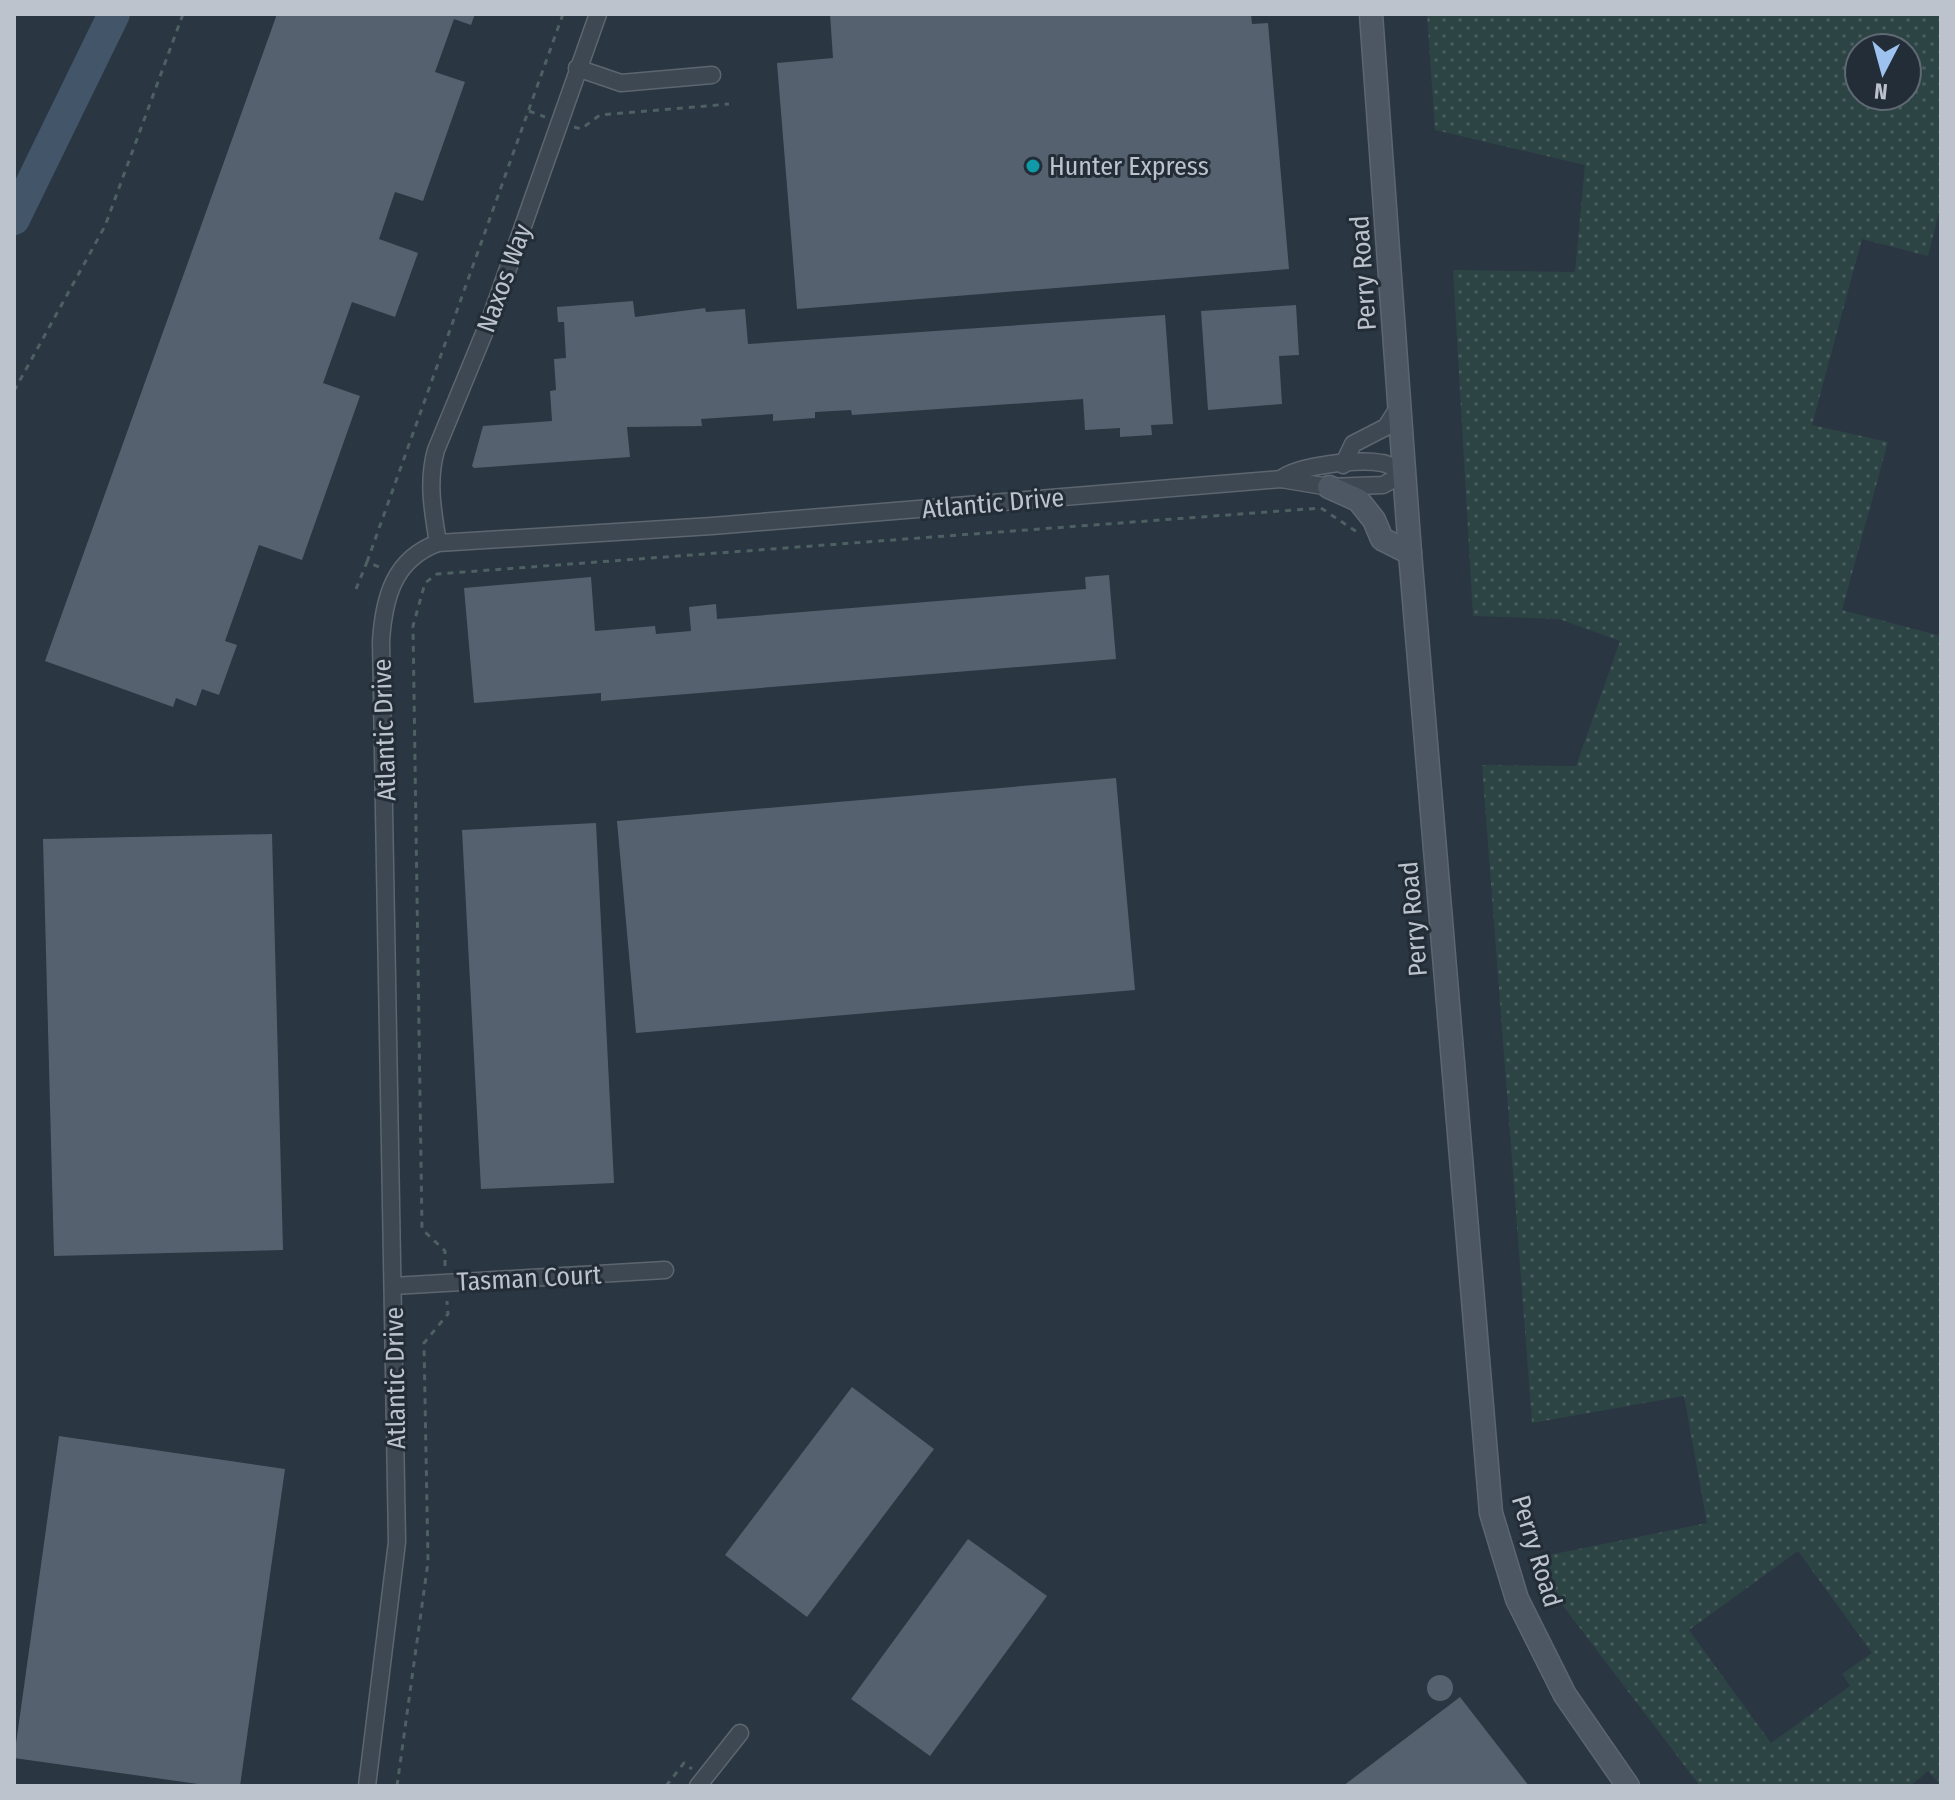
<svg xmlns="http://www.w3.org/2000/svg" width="1955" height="1800" font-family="'Fira Sans Condensed',sans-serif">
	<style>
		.grass { fill: url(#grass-dots); fill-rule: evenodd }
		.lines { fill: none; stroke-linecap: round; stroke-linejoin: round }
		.river { stroke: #425569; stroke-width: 32 }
		.building { fill: #56616f }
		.street-casing { stroke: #5d666f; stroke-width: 19 }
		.secondary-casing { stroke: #5d666f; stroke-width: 25 }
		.path { stroke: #4d6062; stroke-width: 3; stroke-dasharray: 6 6; stroke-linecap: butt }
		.street { stroke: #3e4852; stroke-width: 16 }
		.secondary { stroke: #4d5764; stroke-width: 22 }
		.culture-dot { fill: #0f9aa8; stroke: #232d37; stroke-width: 3 }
		.labels { text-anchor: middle; stroke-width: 6; stroke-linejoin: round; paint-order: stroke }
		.poi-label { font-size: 26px; fill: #bcc3cc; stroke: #232d37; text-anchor: start }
		.street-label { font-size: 26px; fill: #bcc3cc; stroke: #232d37 }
	</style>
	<defs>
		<pattern id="grass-dots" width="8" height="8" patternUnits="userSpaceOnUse" patternTransform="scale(2)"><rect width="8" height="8" fill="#2d4444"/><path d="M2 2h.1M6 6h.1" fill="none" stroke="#4a5d5e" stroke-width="1.8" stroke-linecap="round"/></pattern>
	</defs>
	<rect width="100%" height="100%" fill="#2a3642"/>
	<path class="grass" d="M1427,14H1941V204L1928,256L1862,239L1812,425L1888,442L1842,610L1941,636V1786L1928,1771L1910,1786H1700L1545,1582L1544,1556L1707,1523L1684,1396L1532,1423L1482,765L1576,766L1620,641L1559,619L1473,616L1453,270L1575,272L1585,165L1435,130ZM1859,48H1907V96H1859ZM1798,1551L1872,1653L1842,1674L1850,1686L1771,1743L1689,1630Z"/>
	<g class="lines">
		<path class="river" d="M14,219L114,14"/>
	</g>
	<g class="building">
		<path d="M277,14H475L471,25L454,19L435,72L465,82L423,201L395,192L379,239L418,253L395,317L352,302L323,383L360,396L302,560L259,545L225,641L237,645L219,695L202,689L196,706L176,698L173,707L45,661Z"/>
		<path d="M830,14H1251L1252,24L1268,23L1289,269L797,309L777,63L833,58Z"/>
		<path d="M633,301L635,317L705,308L706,312L745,309L748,344L1165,315L1173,424L1151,425L1152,435L1120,437V428L1085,430L1083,399L852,415L851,410L815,412V418L773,421V414L701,419L702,426L627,427L630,457L474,468L472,466L483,426L552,421L550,391L556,390L554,359L566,358L564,322H558L557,307Z"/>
		<path d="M1296,305L1299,355L1279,356L1282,404L1208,410L1201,311Z"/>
		<path d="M1109,575L1116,659L601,701V693L474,703L464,588L591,577L595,631L655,626L656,634L691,631L689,607L716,604L717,619L1086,589L1085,577Z"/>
		<path d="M1116,778L1135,990L636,1033L617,821Z"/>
		<path d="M596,823L614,1183L481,1189L462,830Z"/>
		<path d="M272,834L283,1250L54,1256L43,839Z"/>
		<path d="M852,1387L934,1449L807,1617L725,1555Z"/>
		<path d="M59,1436L285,1469L240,1786H212L14,1758Z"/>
		<path d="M968,1539L1047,1596L930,1756L851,1699Z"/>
		<circle cx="1440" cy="1688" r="13"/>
		<path d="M1460,1697L1529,1786H1343Z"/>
	</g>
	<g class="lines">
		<defs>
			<g id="street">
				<path d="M577,68L621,83L712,75"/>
				<path d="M1343,465L1353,444L1386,427L1400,405"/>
				<path d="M1281,479C1299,465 1358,459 1382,463C1389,464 1398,470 1405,473"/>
				<path d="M438,543C433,512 427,482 436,450L492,314L598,14"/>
				<path d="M393,1286L665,1270"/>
				<path d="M367,1786L397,1542L381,641C384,597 394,559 438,543L712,526L1281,479L1329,487L1383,485L1405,473"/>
				<path d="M698,1786L740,1733"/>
			</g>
			<g id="secondary">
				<path d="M1371,14L1410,553L1491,1513L1517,1599L1565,1695L1628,1786"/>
				<path d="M1329,487L1358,500L1374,520L1382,539L1410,553"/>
			</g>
		</defs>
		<use href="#street" class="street-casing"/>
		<use href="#secondary" class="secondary-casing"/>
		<g class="path">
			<path d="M529,111L545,117"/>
			<path d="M574,127L581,129L600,115L729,104"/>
			<path d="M14,391L105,226L183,14"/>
			<path d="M367,562L563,14"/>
			<path d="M356,589L367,562L384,569"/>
			<path d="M445,1266V1251L422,1229L413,626L425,583L437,574L1321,508L1357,532"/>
			<path d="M397,1786L428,1562L424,1343L448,1314L447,1301"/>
			<path d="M666,1786L684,1763L692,1769"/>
		</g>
		<use href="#street" class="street"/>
		<use href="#secondary" class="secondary"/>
	</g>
	<circle class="culture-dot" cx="1033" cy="166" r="8"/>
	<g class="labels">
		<g class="poi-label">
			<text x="1049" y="175">Hunter Express</text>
		</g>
		<g class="street-label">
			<text transform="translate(1363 273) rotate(-94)" y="9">Perry Road</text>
			<text transform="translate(504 278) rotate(-70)" y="9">Naxos Way</text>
			<text transform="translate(993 503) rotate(-5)" y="9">Atlantic Drive</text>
			<text transform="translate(384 730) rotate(-92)" y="9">Atlantic Drive</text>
			<text transform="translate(1413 919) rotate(-95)" y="9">Perry Road</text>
			<text transform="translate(529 1278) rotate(-3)" y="9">Tasman Court</text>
			<text transform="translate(395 1378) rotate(-91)" y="9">Atlantic Drive</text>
			<text transform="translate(1537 1551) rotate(73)" y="9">Perry Road</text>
		</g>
	</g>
	<rect width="1955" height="1800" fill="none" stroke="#bcc3cc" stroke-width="32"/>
	<g transform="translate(1883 72) rotate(186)"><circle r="38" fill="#232d37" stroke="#606973" stroke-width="2"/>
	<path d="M0-6L14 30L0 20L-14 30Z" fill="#9dc2f0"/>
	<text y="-12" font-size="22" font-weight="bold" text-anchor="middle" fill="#bcc3cc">N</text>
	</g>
</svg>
